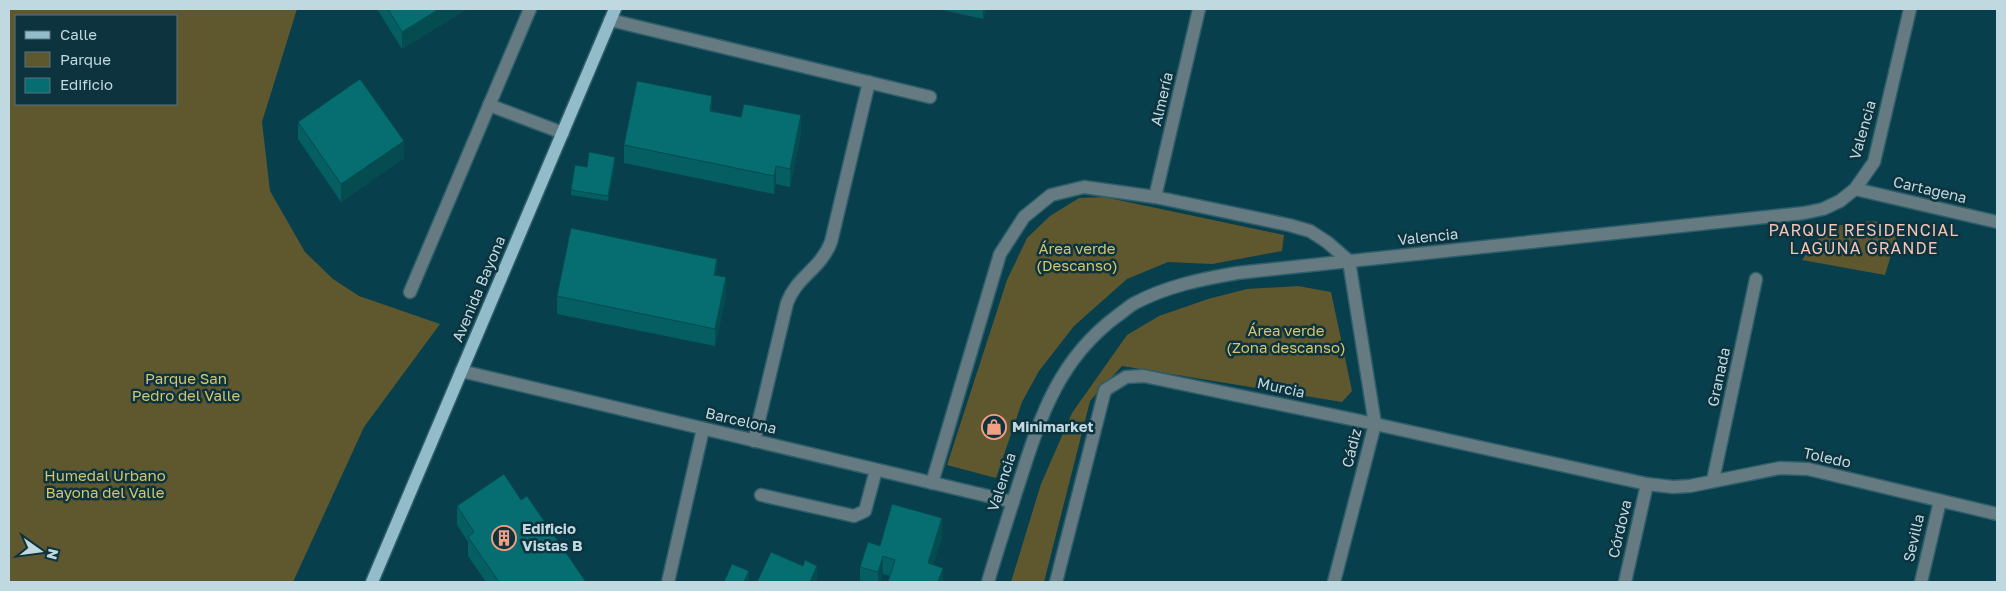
<svg xmlns="http://www.w3.org/2000/svg" width="2006" height="591" font-family="'Golos Text',sans-serif">
	<style>
		.green { fill: #5f582f; fill-rule: evenodd }
		.lines { fill: none; stroke-linecap: round; stroke-linejoin: round }
		.minor-casing { stroke: #2d5e6a; stroke-width: 15 }
		.major-casing { stroke: #2d5e6a; stroke-width: 15 }
		.minor { stroke: #667b81; stroke-width: 12 }
		.major { stroke: #92bcca; stroke-width: 12 }
		.wall { fill: #055e61 }
		.shaded-wall { fill: #044c4f }
		.building { fill: #066d71; stroke: #044c4f }
		.labels { text-anchor: middle; stroke-width: 5; stroke-linejoin: round; paint-order: stroke }
		.street-label { font-size: 15px; fill: #c0d9e1; stroke: #0d333e }
		.park-label { font-size: 15px; fill: #d4c46b; stroke: #0d333e }
		.poi-label { font-size: 15px; font-weight: bold; fill: #c0d9e1; stroke: #0d333e; text-anchor: start }
		.neighbourhood-label { font-size: 16px; letter-spacing: 1px; fill: #f4c4b4; stroke: #0d333e }
	</style>
	<rect width="100%" height="100%" fill="#083f4c"/>
	<g class="green">
		<path d="M9,9H297L262,122L270,191L305,252L333,279L359,296L440,324L364,427L293,582H9ZM16,16H176V104H16Z"/>
		<path d="M1104,197L1284,235L1282,251L1212,264L1168,262L1127,279L1074,326L1039,371L1022,402L996,478L947,465L1007,280L1027,238L1050,216L1079,198Z"/>
		<path d="M1872,221L1900,225L1885,275L1802,260L1827,227Z"/>
		<path d="M1298,286L1331,292L1352,391L1342,402L1122,366L1090,401L1044,582H1011L1041,484L1072,413L1127,335L1159,316L1208,299L1247,289Z"/>
	</g>
	<g class="lines">
		<defs>
			<g id="minor">
				<path d="M610,20L930,97"/>
				<path d="M489,105L563,133"/>
				<path d="M1855,189L1997,222"/>
				<path d="M1155,197L1199,9"/>
				<path d="M410,292L530,9"/>
				<path d="M461,371L1013,502"/>
				<path d="M754,441L787,303C797,276 820,270 831,242L869,82"/>
				<path d="M1713,480L1756,279"/>
				<path d="M932,483L1000,254L1024,217L1051,195L1084,187L1155,197L1289,225L1310,231L1327,242L1349,261L1375,424L1334,582"/>
				<path d="M761,495L854,516L865,511L876,470"/>
				<path d="M668,582L703,429"/>
				<path d="M988,582C998,548 1009,514 1020,480C1041,415 1059,359 1117,316C1123,312 1129,306 1135,303C1167,286 1202,279 1237,273L1804,213L1823,209L1840,201L1855,189L1874,162L1910,9"/>
				<path d="M1056,582L1105,390L1126,377L1144,376L1375,424L1647,484L1673,487L1690,486L1780,468L1808,469L1997,514"/>
				<path d="M1625,582L1647,484"/>
				<path d="M1921,582L1940,501"/>
			</g>
			<path id="major" d="M372,582L615,9"/>
		</defs>
		<use href="#minor" class="minor-casing"/>
		<use href="#major" class="major-casing"/>
		<use href="#minor" class="minor"/>
		<use href="#major" class="major"/>
	</g>
	<g class="wall">
		<path d="M377,9H467L402,49Z"/>
		<path d="M938,9H986L983,19Z"/>
		<path d="M712,111L801,133L790,187L776,184L774,194L624,163V145Z"/>
		<path d="M298,122L404,158L341,202L298,139Z"/>
		<path d="M615,162L608,201L571,195V190L587,167Z"/>
		<path d="M717,276L726,295L715,346L557,314V296Z"/>
		<path d="M521,500L586,582H486L468,556V542L457,525V506Z"/>
		<path d="M942,536L933,565L943,582L890,576L883,574L880,582H860V567L880,546Z"/>
	</g>
	<g class="shaded-wall">
		<path d="M439,9H467L402,49V32Z"/>
		<path d="M983,9H986L983,19Z"/>
		<path d="M712,96V114L710,111Z"/>
		<path d="M801,115V133L790,187V169Z"/>
		<path d="M404,141V158L341,202V184Z"/>
		<path d="M615,157V162L608,201V196Z"/>
		<path d="M776,166V184L774,194V176Z"/>
		<path d="M717,259V276L714,275Z"/>
		<path d="M726,277V295L715,346V329Z"/>
		<path d="M942,518V536L928,581V563Z"/>
		<path d="M883,556V574L880,582H878V572Z"/>
		<path d="M817,566V582H810Z"/>
		<path d="M943,568V582H938Z"/>
		<path d="M749,571V582H744Z"/>
	</g>
	<g class="building">
		<path d="M388,9H439L402,32Z"/>
		<path d="M360,79L404,141L341,184L298,122Z"/>
		<path d="M637,81L712,96L710,111L741,117L744,104L801,115L790,169L776,166L774,176L624,145Z"/>
		<path d="M589,152L615,157L608,196L571,190L575,165L587,167Z"/>
		<path d="M571,228L717,259L714,275L726,277L715,329L557,296Z"/>
		<path d="M504,474L521,500L527,496L586,582H499L468,537L474,532L457,506Z"/>
		<path d="M892,504L942,518L928,563L943,568L938,582H888L895,560L883,556L878,572L860,567L868,542L880,546Z"/>
		<path d="M771,552L803,566L805,560L817,566L810,582H757Z"/>
		<path d="M732,564L749,571L744,582H724Z"/>
	</g>
	<defs>
		<symbol id="shop-ring" viewBox="-11 -11 22 22"><circle r="9.5" fill="#0d333e" stroke="#f39f83" stroke-width="1.5"/><path d="M-5-2.5h2.3a2.7 3.5 0 0 1 5.4 0H5L5.5 6h-11ZM-1.5-2.5h3a1.5 2.3 0 0 0-3 0Z" fill="#f39f83"/></symbol>
		<symbol id="building-ring" viewBox="-11 -11 22 22"><circle r="9.5" fill="#0d333e" stroke="#f39f83" stroke-width="1.5"/><path d="M-4-6H4V6H1V3H-1V6H-4ZM-2.5-4.3h1.7v1.8h-1.7ZM.8-4.3h1.7v1.8H.8ZM-2.5-1h1.7V.8h-1.7ZM.8-1h1.7V.8H.8Z" fill="#f39f83"/></symbol>
	</defs>
	<g fill-rule="evenodd">
		<use href="#shop-ring" x="980" y="413" width="28" height="28"/>
		<use href="#building-ring" x="490" y="524" width="28" height="28"/>
	</g>
	<g class="labels">
		<g class="street-label">
			<text transform="translate(1162 99) rotate(-77)" y="5">Almería</text>
			<text transform="translate(1863 130) rotate(-74)" y="5">Valencia</text>
			<text transform="translate(1930 190) rotate(13)" y="5">Cartagena</text>
			<text transform="translate(1428 237) rotate(-6)" y="5">Valencia</text>
			<text transform="translate(479 289) rotate(-67)" y="5">Avenida Bayona</text>
			<text transform="translate(1719 377) rotate(-78)" y="5">Granada</text>
			<text transform="translate(1281 388) rotate(12)" y="5">Murcia</text>
			<text transform="translate(741 421) rotate(13)" y="5">Barcelona</text>
			<text transform="translate(1352 448) rotate(-76)" y="5">Cádiz</text>
			<text transform="translate(1827 458) rotate(12)" y="5">Toledo</text>
			<text transform="translate(1002 482) rotate(-72)" y="5">Valencia</text>
			<text transform="translate(1620 529) rotate(-77)" y="5">Córdova</text>
			<text transform="translate(1914 538) rotate(-77)" y="5">Sevilla</text>
		</g>
		<g class="park-label">
			<text x="1077" y="254">Área verde<tspan x="1077" dy="17">(Descanso)</tspan></text>
			<text x="1286" y="336">Área verde<tspan x="1286" dy="17">(Zona descanso)</tspan></text>
			<text x="186" y="384">Parque San<tspan x="186" dy="17">Pedro del Valle</tspan></text>
			<text x="105" y="481">Humedal Urbano<tspan x="105" dy="17">Bayona del Valle</tspan></text>
		</g>
		<g class="poi-label">
			<text x="1012" y="432">Minimarket</text>
			<text x="522" y="534">Edificio<tspan x="522" dy="17">Vistas B</tspan></text>
		</g>
		<g class="neighbourhood-label">
			<text x="1864" y="236">PARQUE RESIDENCIAL<tspan x="1864" dy="18">LAGUNA GRANDE</tspan></text>
		</g>
	</g>
	<rect width="2006" height="591" fill="none" stroke="#c0d9e1" stroke-width="20"/>
	<rect x="15" y="15" width="162" height="90" fill="#0d333e" stroke="#55757f"/>
	<rect x="25" y="31" width="25" height="8" fill="#92bcca" stroke="#55757f"/>
	<text x="60" y="40" font-size="15" fill="#c0d9e1">Calle</text>
	<rect x="25" y="52" width="25" height="15" fill="#5f582f" stroke="#55757f"/>
	<text x="60" y="65" font-size="15" fill="#c0d9e1">Parque</text>
	<rect x="25" y="78" width="25" height="15" fill="#066d71" stroke="#55757f"/>
	<text x="60" y="90" font-size="15" fill="#c0d9e1">Edificio</text>
	<g transform="translate(40 551) rotate(104)" stroke="#0d333e" stroke-width="4" paint-order="stroke">
	<path d="M0-4L9 19L0 12L-9 19Z" fill="#c0d9e1"/>
	<text y="-8" font-size="14" font-weight="bold" text-anchor="middle" fill="#c0d9e1">N</text>
	</g>
</svg>
